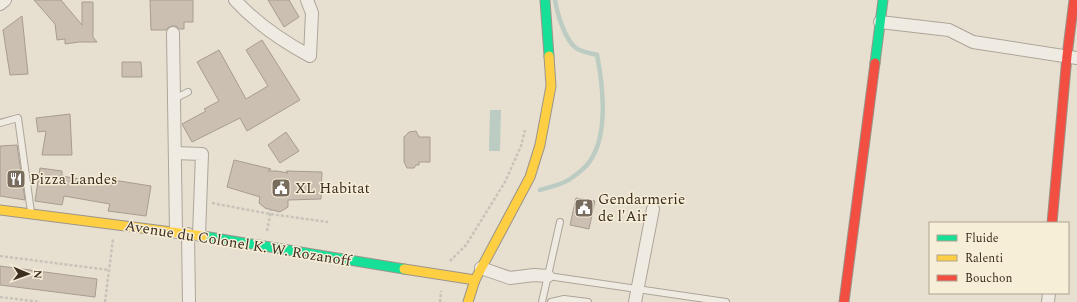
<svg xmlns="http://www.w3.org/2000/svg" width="1077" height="302" font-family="Spectral,serif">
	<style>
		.water { fill: #bcccc2 }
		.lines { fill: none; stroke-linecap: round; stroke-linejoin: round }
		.stream { stroke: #bcccc2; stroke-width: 4.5 }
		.building { fill: #cbbfb2; stroke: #a89c90 }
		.lane-casing { stroke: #ada599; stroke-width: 8 }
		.street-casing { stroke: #ada599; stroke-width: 14 }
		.fast-casing { stroke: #9c958a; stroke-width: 11 }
		.slow-casing { stroke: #9c958a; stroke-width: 11 }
		.jam-casing { stroke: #9c958a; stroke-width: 11 }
		.path { stroke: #c8c2b9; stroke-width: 2.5; stroke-dasharray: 3 2; stroke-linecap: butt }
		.lane { stroke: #efebe3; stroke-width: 6 }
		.street { stroke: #efebe3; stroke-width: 12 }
		.fast { stroke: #16e098; stroke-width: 9 }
		.slow { stroke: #ffcf43; stroke-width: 9 }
		.jam { stroke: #f24e42; stroke-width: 9 }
		.labels { text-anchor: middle; stroke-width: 3; stroke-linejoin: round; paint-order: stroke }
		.poi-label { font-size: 15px; fill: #3d2e20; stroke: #f7eed8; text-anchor: start }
		.street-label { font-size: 15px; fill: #3d2e20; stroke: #f7eed8 }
	</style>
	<rect width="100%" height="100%" fill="#e7e0d1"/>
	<path class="water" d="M490,110H501L500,151H489Z"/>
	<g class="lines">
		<path class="stream" d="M540,190C549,187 562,185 570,179C576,175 586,167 590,161C609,133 603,86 597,55C590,53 581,52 576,48C565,40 557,13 555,0"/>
	</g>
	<g class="building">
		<path d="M34,0H61L82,25V2H93V37L97,42H79L65,44V39L57,40L55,24Z"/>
		<path d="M150,0H193V22H184V29H180L176,26H172L169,27L166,30H151Z"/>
		<path d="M268,0H289L299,17L284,27Z"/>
		<path d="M22,16L28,74L10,75L3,30Z"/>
		<path d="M262,40L300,100L247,131L240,118L192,142L182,124L206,111L204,109L219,101L197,62L219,50L246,99L268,86L246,50Z"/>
		<path d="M122,62H141L142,77H122Z"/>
		<path d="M70,114L72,155H42L46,131L38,132L36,118Z"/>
		<path d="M416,131L419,137H430V162H419V165H416L414,168H407L404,162V137L409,132Z"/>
		<path d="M286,132L299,151L280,163L268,145Z"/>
		<path d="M17,145L22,179L25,200L0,196V146Z"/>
		<path d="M234,160L271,169L268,171H277L288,173L286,171L322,172L321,199L288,200V207L280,212L265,208L259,203L260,197L227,187Z"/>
		<path d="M40,168L62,171V176L113,185V180L151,186L146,216L108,211L110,204L64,196L62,205L35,201Z"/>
		<path d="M576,198L595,201L589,229L570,225Z"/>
		<path d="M0,266L97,279L95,297L0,285Z"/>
	</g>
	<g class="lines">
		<defs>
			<g id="lane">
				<path d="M174,99L188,92"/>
				<path d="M0,123L18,118L31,212"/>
				<path d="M548,276L726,302"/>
				<path d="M542,302L560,222"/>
				<path d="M551,302L564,299L588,302"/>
			</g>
			<g id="street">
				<path d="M235,0C257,24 282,41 310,56L312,13L307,0"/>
				<path d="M0,4L5,0"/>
				<path d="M880,22L949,30L973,42L1077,58"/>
				<path d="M173,33L176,232"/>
				<path d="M175,153L202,154L199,235"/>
				<path d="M188,234L189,302"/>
				<path d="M481,268L510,278L534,275L548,276"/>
				<path d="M635,302L653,209"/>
				<path d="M1048,302L1049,293"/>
			</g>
			<g id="fast">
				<path d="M545,0L549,56"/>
				<path d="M875,63L883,0"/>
				<path d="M203,236L404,269"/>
			</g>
			<g id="slow">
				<path d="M0,210L203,236"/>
				<path d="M404,269L475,280"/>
				<path d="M468,302L475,280L530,177L540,145L551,86L549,56"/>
			</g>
			<g id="jam">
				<path d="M1052,223L1067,56L1074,0"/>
				<path d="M844,302L875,63"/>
			</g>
		</defs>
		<use href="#lane" class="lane-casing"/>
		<use href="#street" class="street-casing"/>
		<use href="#fast" class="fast-casing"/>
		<use href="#slow" class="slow-casing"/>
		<use href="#jam" class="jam-casing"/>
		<g class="path">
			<path d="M212,203L270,214L328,222"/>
			<path d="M267,231L271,210"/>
			<path d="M0,256L109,270"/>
			<path d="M450,261L466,245L505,182L521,146L525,130"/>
			<path d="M0,297L40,302"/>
			<path d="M105,302L113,239"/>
			<path d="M440,302L441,291"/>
		</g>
		<use href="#lane" class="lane"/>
		<use href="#street" class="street"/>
		<use href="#fast" class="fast"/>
		<use href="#slow" class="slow"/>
		<use href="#jam" class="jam"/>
	</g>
	<defs>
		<symbol id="restaurant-square" viewBox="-11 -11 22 22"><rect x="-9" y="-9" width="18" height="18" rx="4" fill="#786c5e" stroke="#f7eed8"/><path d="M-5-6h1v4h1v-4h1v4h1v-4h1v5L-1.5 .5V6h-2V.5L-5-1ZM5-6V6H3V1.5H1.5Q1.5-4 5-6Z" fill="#fff"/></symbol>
		<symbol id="civic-square" viewBox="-11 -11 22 22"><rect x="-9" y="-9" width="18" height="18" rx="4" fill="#786c5e" stroke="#f7eed8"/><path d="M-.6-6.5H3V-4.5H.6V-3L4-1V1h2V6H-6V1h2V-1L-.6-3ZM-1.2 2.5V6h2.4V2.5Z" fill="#fff"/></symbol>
	</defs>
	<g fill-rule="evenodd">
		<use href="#restaurant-square" x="5" y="168" width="22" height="22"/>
		<use href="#civic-square" x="270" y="177" width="22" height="22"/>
		<use href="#civic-square" x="573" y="197" width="22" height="22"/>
	</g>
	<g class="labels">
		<g class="poi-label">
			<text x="30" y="184">Pizza Landes</text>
			<text x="295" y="193">XL Habitat</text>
			<text x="598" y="204">Gendarmerie<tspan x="598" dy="17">de l'Air</tspan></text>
		</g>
		<g class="street-label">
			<text transform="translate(238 243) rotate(9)" y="5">Avenue du Colonel K. W. Rozanoff</text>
		</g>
	</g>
	<rect x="929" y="222" width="140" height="72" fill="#f7eed8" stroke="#ada18e"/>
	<rect x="937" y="235" width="20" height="6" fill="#16e098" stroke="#ada18e"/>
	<text x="965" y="242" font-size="12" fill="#3d2e20">Fluide</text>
	<rect x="937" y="255" width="20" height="6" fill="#ffcf43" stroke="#ada18e"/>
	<text x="965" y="262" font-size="12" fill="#3d2e20">Ralenti</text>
	<rect x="937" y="275" width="20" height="6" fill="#f24e42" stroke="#ada18e"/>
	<text x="965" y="282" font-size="12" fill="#3d2e20">Bouchon</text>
	<g transform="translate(28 274) rotate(92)" stroke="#f7eed8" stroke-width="3" paint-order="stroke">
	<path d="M0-3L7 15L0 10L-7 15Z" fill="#3d2e20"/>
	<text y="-6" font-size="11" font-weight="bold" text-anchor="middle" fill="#3d2e20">N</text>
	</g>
</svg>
